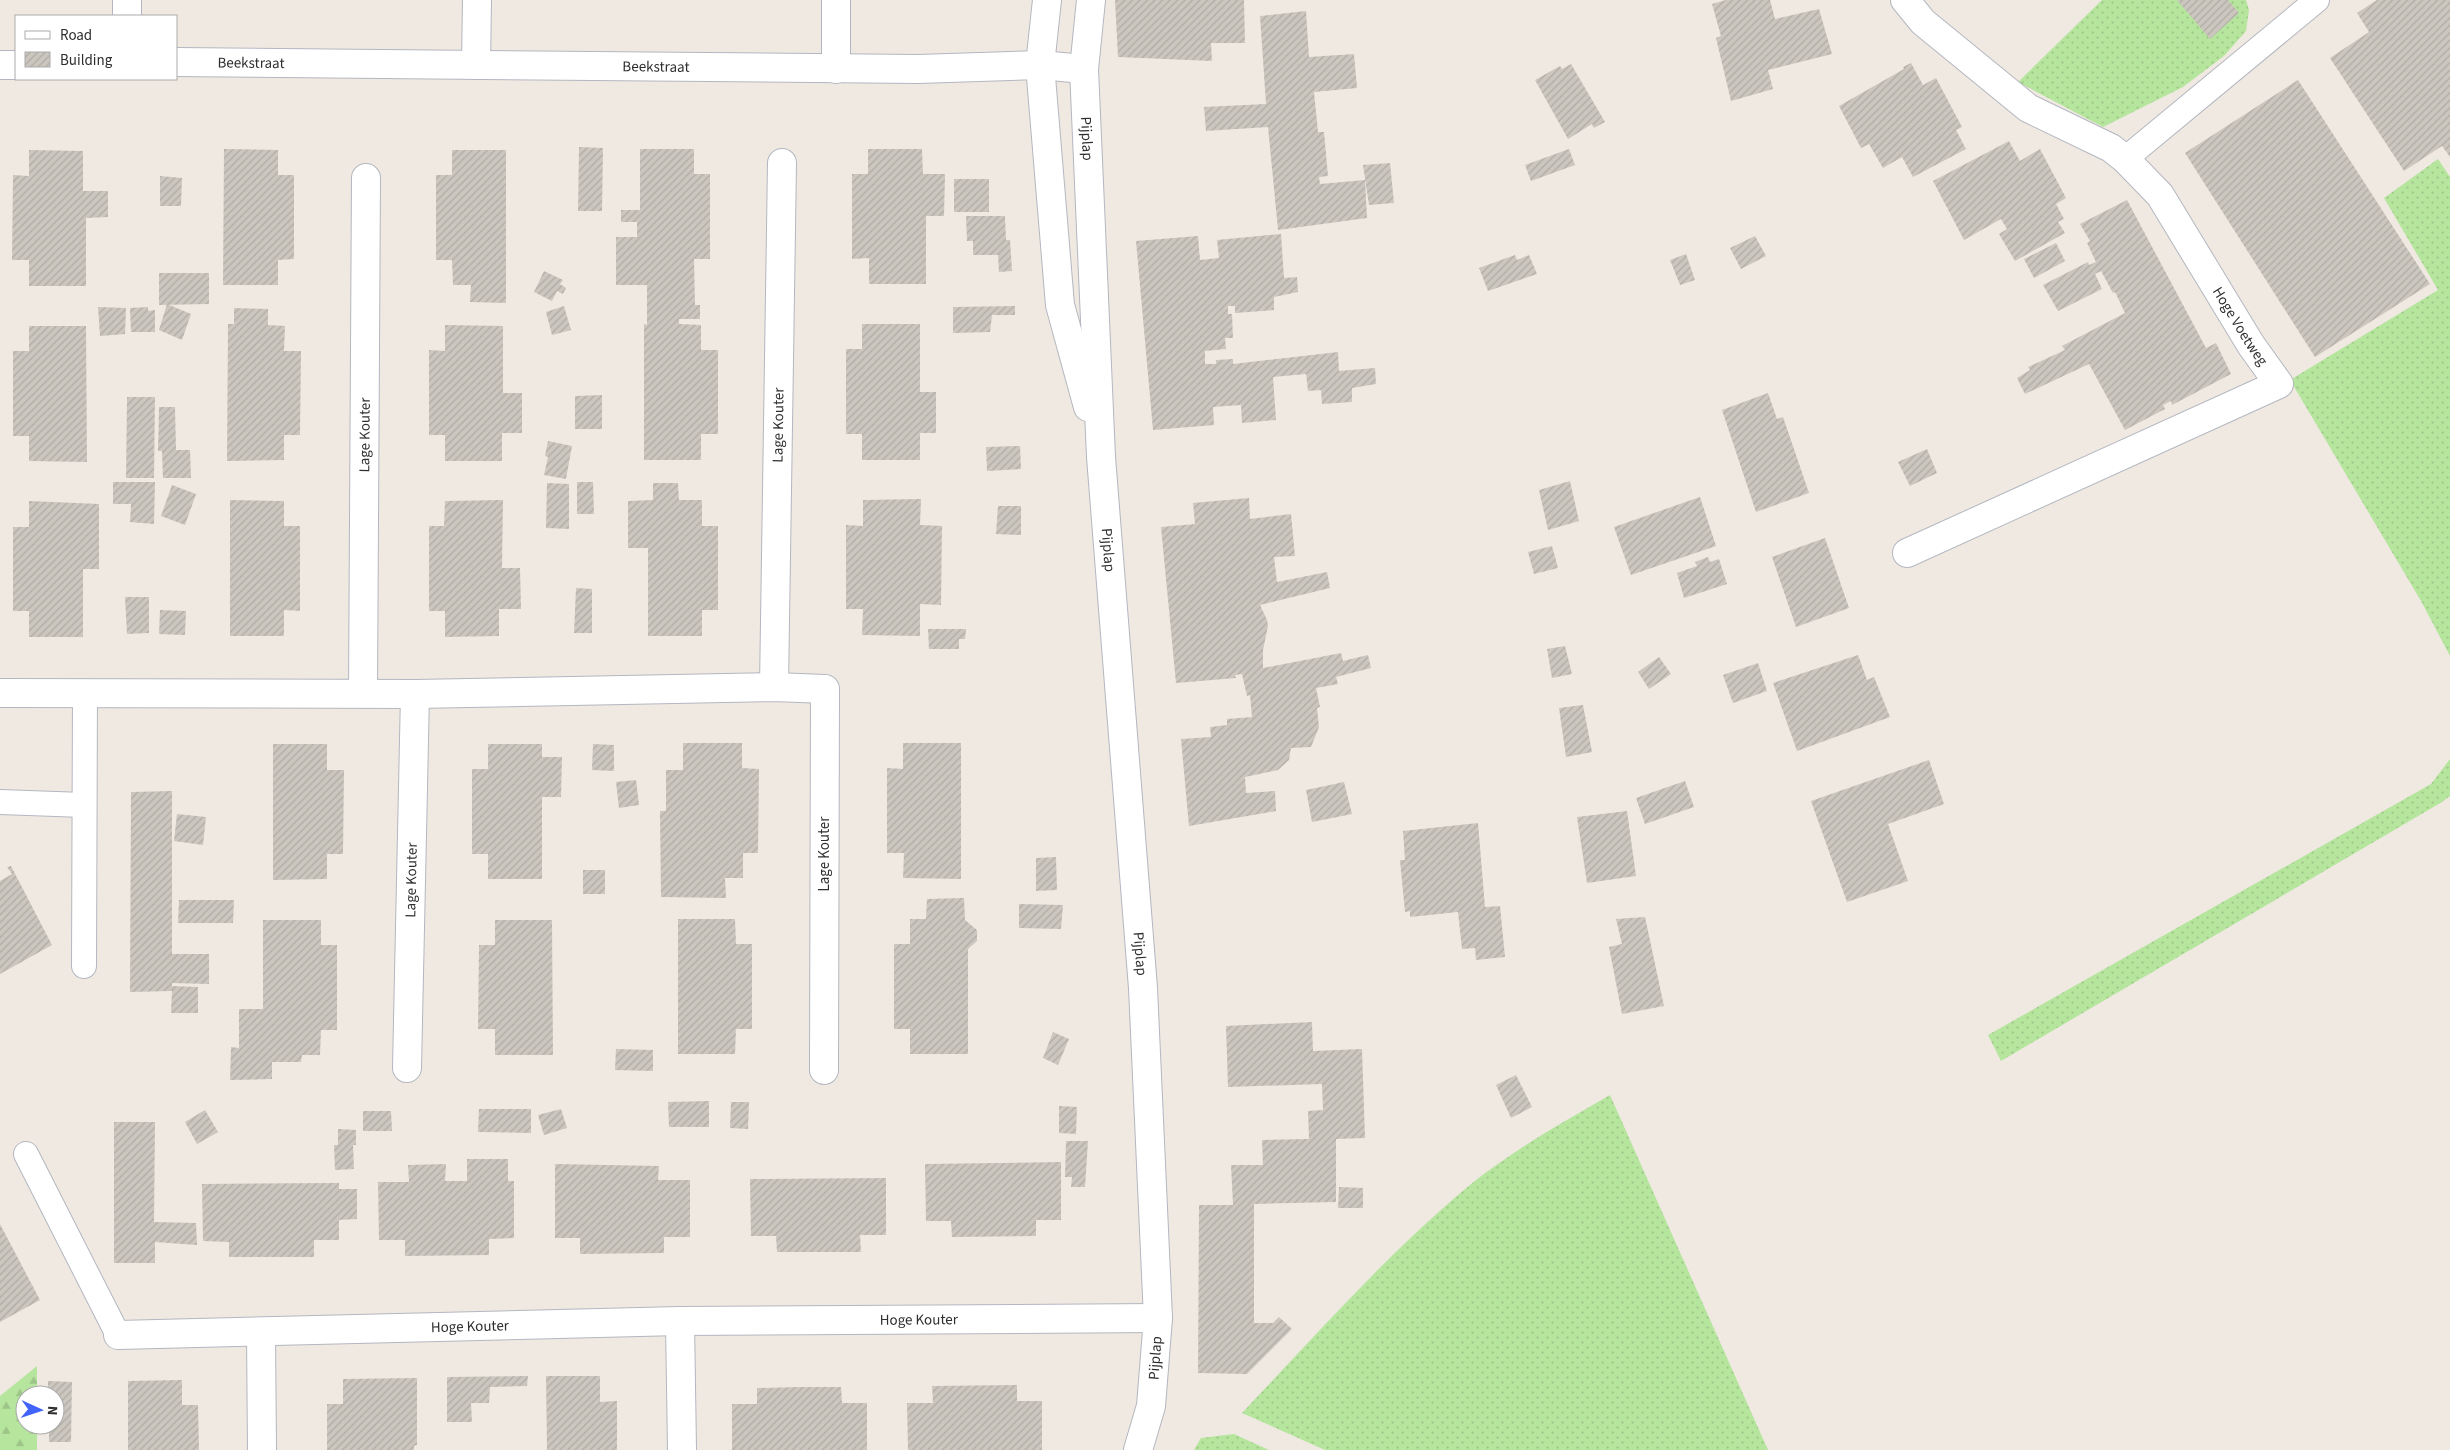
<svg xmlns="http://www.w3.org/2000/svg" width="2450" height="1450" font-family="'Source Sans 3',sans-serif">
	<style>
		.grass { fill: url(#grass-dots) }
		.forest { fill: url(#forest-firs) }
		.building { fill: url(#building-hatch) }
		.lines { fill: none; stroke-linecap: round; stroke-linejoin: round }
		.service-casing { stroke: #b4b7c1; stroke-width: 26 }
		.minor-casing { stroke: #b4b7c1; stroke-width: 30 }
		.service { stroke: #fff; stroke-width: 24 }
		.minor { stroke: #fff; stroke-width: 28 }
		.labels { text-anchor: middle; stroke-width: 5; stroke-linejoin: round; paint-order: stroke }
		.street-label { font-size: 15px; fill: #2e2e2e; stroke: #fff }
	</style>
	<defs>
		<pattern id="grass-dots" width="8" height="8" patternUnits="userSpaceOnUse" patternTransform="scale(1.25)"><rect width="8" height="8" fill="#b6e59e"/><path d="M2 2h.1M6 6h.1" fill="none" stroke="#9dc588" stroke-width="1.8" stroke-linecap="round"/></pattern>
		<pattern id="forest-firs" width="22" height="20" patternUnits="userSpaceOnUse" patternTransform="scale(1.25)"><rect width="22" height="20" fill="#b6e59e"/><path d="M5 1l3.5 6h-7zM16 11l3.5 6h-7z" fill="#9dc588"/></pattern>
		<pattern id="building-hatch" width="6" height="6" patternUnits="userSpaceOnUse" patternTransform="scale(1.25)"><rect width="6" height="6" fill="#cbc7bf"/><path d="M-1 1l2-2M0 6l6-6M5 7l2-2" fill="none" stroke="#afaba4"/></pattern>
	</defs>
	<rect width="100%" height="100%" fill="#efe9e1"/>
	<g class="grass">
		<path d="M2102,0H2246L2249,10L2246,31L2224,56L2183,87L2103,127L2018,82Z"/>
		<path d="M2438,159L2450,177V656L2421,601L2290,380L2438,290L2384,198Z"/>
		<path d="M2450,759V796L2442,802L2001,1061L1988,1035L2431,784Z"/>
		<path d="M1610,1095L1768,1450H1325L1242,1413C1312,1339 1381,1261 1458,1195C1504,1155 1558,1125 1610,1095Z"/>
		<path d="M1234,1434L1269,1450H1194L1201,1438Z"/>
	</g>
	<path class="forest" d="M37,1366V1395H25V1425H37V1450H0V1396Z"/>
	<g class="building">
		<path d="M1115,0H1244L1245,43H1211L1212,61L1118,57Z"/>
		<path d="M1726,0H1770L1775,19L1819,9L1832,54L1768,70L1773,89L1731,101L1716,38L1721,36L1712,4Z"/>
		<path d="M2177,0H2228L2239,13L2210,39Z"/>
		<path d="M2377,0H2450V157L2442,146L2404,171L2330,58L2369,32L2357,13Z"/>
		<path d="M1306,11L1309,57L1354,54L1357,88L1314,92L1318,132H1324L1328,176L1319,177L1320,184L1365,180L1367,218L1278,230L1268,127L1206,131L1204,107L1266,104L1260,16Z"/>
		<path d="M1911,63L1923,85L1936,78L1962,127L1956,130L1966,149L1913,177L1902,157L1883,168L1869,144L1861,148L1839,106L1904,69L1903,67Z"/>
		<path d="M1571,64L1605,122L1594,128L1592,124L1568,139L1535,80L1560,66L1562,69Z"/>
		<path d="M2298,80L2430,284L2315,357L2185,153Z"/>
		<path d="M2009,141L2020,161L2040,149L2066,198L2056,204L2064,219L2058,222L2065,233L2015,261L1999,234L2007,229L2001,219L1964,240L1933,181Z"/>
		<path d="M579,147L603,148L602,211H578Z"/>
		<path d="M224,149L278,150V175H294V259L278,260V285H223Z"/>
		<path d="M640,149H694V174H710V259H694L695,305H700V319H679V324L701,325V350H718V434H701V460H644V324L647,325V285H616V237H637V222H621V210H640Z"/>
		<path d="M868,149H922L923,174H945L944,216H926V284H869V258L852,259V174H868Z"/>
		<path d="M1569,149L1575,165L1531,181L1525,165Z"/>
		<path d="M29,150L83,151V191H108V217L86,218V286H29V260H12L13,175L29,176Z"/>
		<path d="M452,150H506V303L470,302L471,285H453L452,260H436V175H452Z"/>
		<path d="M1390,163L1394,203L1369,205L1363,165Z"/>
		<path d="M160,176L182,178L181,206H160Z"/>
		<rect x="954" y="179" width="35" height="33"/>
		<path d="M2127,200L2206,348L2216,343L2231,374L2172,405L2171,401L2163,405L2165,409L2125,430L2089,364L2025,394L2017,378L2030,370L2028,367L2065,350L2062,346L2125,313L2115,292L2113,293L2101,271L2095,274L2102,289L2058,311L2043,285L2088,262L2089,265L2096,262L2087,243L2090,241L2080,224Z"/>
		<path d="M966,216H1005L1006,240H1010L1012,271L999,272L998,255H973V241H967Z"/>
		<path d="M1281,234L1284,278L1297,277L1298,292L1274,297V310L1235,313V306H1228V314H1232L1233,338H1225L1226,349L1205,351V364H1216V360L1233,359V364L1338,352L1339,371L1375,368L1376,384L1352,388V402L1322,404L1321,390L1308,391L1306,374L1273,377L1276,420L1242,423L1241,405L1213,407L1214,425L1153,430L1136,241L1198,236L1200,260L1219,258L1217,240Z"/>
		<path d="M1755,236L1766,256L1741,269L1730,248Z"/>
		<path d="M2056,243L2065,261L2034,278L2024,259Z"/>
		<path d="M1686,254L1695,280L1680,285L1670,260Z"/>
		<path d="M1515,255L1517,260L1529,255L1537,274L1488,291L1479,268Z"/>
		<path d="M544,271L563,280L560,284L566,288L563,294L557,291L552,301L534,292Z"/>
		<path d="M159,273H209V304L159,305Z"/>
		<path d="M167,304L191,314L182,340L159,330Z"/>
		<path d="M564,306L571,330L552,335L546,312Z"/>
		<path d="M1015,306V315H992L990,332L953,333V307Z"/>
		<path d="M98,307L126,308L125,334L100,336Z"/>
		<path d="M148,307V311L155,310V332H131L130,308Z"/>
		<path d="M234,308L268,309V325L285,326L284,351H301L300,435H284V460L227,461L228,324H234Z"/>
		<path d="M862,324H920V392H936V433H920V460H862V434H846V349H862Z"/>
		<path d="M445,325L503,326V393H522V433H502V461H445V435H429V350L445,351Z"/>
		<path d="M29,326H86L87,462L29,461V436H13V351H29Z"/>
		<path d="M1768,393L1777,419L1783,417L1809,493L1756,512L1722,410Z"/>
		<path d="M602,395V429H575V396Z"/>
		<path d="M127,397H155L154,478H126Z"/>
		<path d="M159,407H175L176,450H190L191,478H163L162,451H158Z"/>
		<path d="M548,441L572,446L566,479L544,475L548,457L545,456Z"/>
		<path d="M1020,446L1021,469L987,471L986,447Z"/>
		<path d="M1927,449L1937,473L1910,486L1898,462Z"/>
		<path d="M1570,481L1579,521L1548,530L1539,490Z"/>
		<path d="M113,482H155L154,524L130,522L131,504H113Z"/>
		<path d="M577,482H593L594,514H577Z"/>
		<path d="M547,483L569,484V529L546,528Z"/>
		<path d="M653,483H678L679,500H702V526H718V610H702V636H648V548H628V501L653,500Z"/>
		<path d="M172,485L196,494L185,525L161,516Z"/>
		<path d="M1700,497L1716,546L1631,575L1614,527Z"/>
		<path d="M1249,498L1250,519L1291,514L1295,556L1274,557L1277,582L1327,572L1330,588L1260,605L1267,620L1268,626L1263,650V668L1341,653L1343,661L1368,655L1371,668L1336,677L1338,684L1316,688L1320,707L1317,708L1319,727L1311,747L1291,748L1289,760L1278,770L1245,777L1246,793L1275,791L1276,811L1189,826L1181,739L1211,737L1210,727L1227,725V719L1252,717L1250,695L1247,696L1242,674L1235,675L1236,678L1176,683L1161,527L1195,524L1193,503Z"/>
		<path d="M921,499L920,525L942,526L941,605L920,604V636L862,635L863,609H846V525L863,526V500Z"/>
		<path d="M230,500L284,501V526H300V611L284,610V636H230Z"/>
		<path d="M503,500L502,568H520L521,609H499V636L445,637V611H429V526H444L445,501Z"/>
		<path d="M29,501L99,504V569H83V637H29V611H13V527H29Z"/>
		<path d="M998,506H1021V535L996,534Z"/>
		<path d="M1825,538L1849,608L1796,627L1772,557Z"/>
		<path d="M1552,546L1558,568L1534,574L1528,552Z"/>
		<path d="M1708,557L1710,562L1719,559L1727,584L1684,598L1677,573L1697,566L1695,562Z"/>
		<path d="M576,588L592,589V633H574Z"/>
		<path d="M125,597H149V633L127,634Z"/>
		<path d="M160,610L186,611L185,635L159,634Z"/>
		<path d="M928,629H966L965,639H959V649H929Z"/>
		<path d="M1565,646L1572,674L1552,678L1547,649Z"/>
		<path d="M1858,655L1867,680L1874,677L1890,717L1797,751L1773,683Z"/>
		<path d="M1659,657L1671,674L1649,689L1638,672Z"/>
		<path d="M1758,663L1767,691L1733,703L1723,675Z"/>
		<path d="M1583,705L1592,752L1566,757L1559,708Z"/>
		<path d="M683,743H742V768L759,769L758,853H743V878H725L726,898L661,897L660,811H666V770H683Z"/>
		<path d="M903,743H961V879L903,878L904,853H887V768L903,769Z"/>
		<path d="M273,744H327V770H344L343,854H327V879L273,880Z"/>
		<path d="M488,744H542V757H562L561,797H542V879H488V854H472V769H488Z"/>
		<path d="M593,744L614,745V771L592,770Z"/>
		<path d="M1929,760L1944,804L1888,824L1908,881L1847,902L1811,801Z"/>
		<path d="M636,780L639,805L619,808L616,782Z"/>
		<path d="M1685,781L1694,807L1645,824L1636,798Z"/>
		<path d="M1344,782L1352,814L1312,822L1306,790Z"/>
		<path d="M172,791V954H209V984L172,983V986L198,987V1013H171L172,991L130,992L131,792Z"/>
		<path d="M1627,811L1636,876L1587,883L1577,817Z"/>
		<path d="M177,814L206,817L203,845L174,841Z"/>
		<path d="M1478,823L1485,907L1500,906L1505,957L1476,960L1475,948L1462,949L1458,912L1410,917V911L1405,912L1400,860H1405L1403,831Z"/>
		<path d="M1056,857L1057,890L1036,891V858Z"/>
		<path d="M11,866L52,945L0,974V881L12,874L7,867Z"/>
		<rect x="583" y="870" width="22" height="24"/>
		<path d="M964,898L965,920L977,930V941L968,949V1054H910V1029H894V944H910V919H926L927,899Z"/>
		<path d="M179,900H234L233,923H178Z"/>
		<path d="M1019,904L1063,905L1061,929L1019,928Z"/>
		<path d="M1645,917L1664,1006L1622,1014L1609,947L1622,944L1616,919Z"/>
		<path d="M678,919H735L736,944H752V1029H736L735,1054H678Z"/>
		<path d="M263,920H321V945H337V1030H321L320,1055H302L301,1062H272V1079L230,1080L231,1047L239,1048V1009H263Z"/>
		<path d="M495,920H552L553,1055H495V1029H478L479,945H495Z"/>
		<path d="M1312,1022L1313,1051L1362,1049L1365,1138L1336,1139V1202L1254,1204V1323H1273L1279,1317L1292,1329L1247,1374L1198,1373L1199,1205H1233L1231,1165H1263L1262,1140L1309,1139L1308,1111L1323,1110L1322,1084L1228,1087L1226,1026Z"/>
		<path d="M1053,1032L1069,1039L1058,1065L1043,1058Z"/>
		<path d="M616,1049L653,1050V1071L615,1070Z"/>
		<path d="M1516,1075L1532,1107L1511,1118L1496,1085Z"/>
		<path d="M709,1101V1127H669L668,1102Z"/>
		<path d="M731,1102H749L748,1129L730,1128Z"/>
		<path d="M1059,1106L1077,1107L1076,1134L1059,1133Z"/>
		<path d="M479,1109H531V1133L478,1132Z"/>
		<path d="M561,1109L567,1128L544,1135L538,1115Z"/>
		<path d="M205,1110L218,1132L197,1144L185,1122Z"/>
		<path d="M363,1111H391L392,1131H363Z"/>
		<path d="M114,1122H155L154,1222L196,1223L197,1245L155,1242V1263H114Z"/>
		<path d="M338,1129L356,1130V1145H353L354,1169L335,1170L334,1145H338Z"/>
		<path d="M1066,1141H1088L1085,1187H1071L1072,1177H1065Z"/>
		<path d="M467,1159H508V1181H514V1238L489,1239V1255L405,1256V1240H379L378,1182H409L408,1165L446,1164L445,1181H467Z"/>
		<path d="M1061,1162V1220H1036V1236L952,1237L951,1221H926L925,1164Z"/>
		<path d="M555,1164L659,1166L658,1180H690V1237H664V1253L580,1254V1238H555Z"/>
		<path d="M886,1178V1235H860L861,1252H777L776,1236H751L750,1179Z"/>
		<path d="M339,1183V1189H357V1219L339,1220V1240H314V1257H229V1242L203,1241L202,1184Z"/>
		<path d="M1339,1187L1363,1188V1208H1338Z"/>
		<path d="M0,1224L40,1300L0,1322Z"/>
		<path d="M528,1376L527,1386L490,1387L489,1403H471L472,1422H447V1377Z"/>
		<path d="M546,1376H600V1402L617,1401V1450H547Z"/>
		<path d="M417,1378V1445L414,1446V1450H327V1404H343V1379Z"/>
		<path d="M182,1380V1405H198L199,1450H128V1381Z"/>
		<path d="M48,1381L72,1382L71,1442H49V1425H55V1395H48Z"/>
		<path d="M1017,1385V1401H1042V1450H908L907,1403H933L932,1386Z"/>
		<path d="M799,1387H841L842,1403H867V1450H732V1404H757V1388Z"/>
	</g>
	<g class="lines">
		<defs>
			<g id="service">
				<path d="M2125,159L2317,0"/>
				<path d="M0,802L84,805"/>
				<path d="M84,966L85,693"/>
				<path d="M26,1154L118,1335"/>
			</g>
			<g id="minor">
				<path d="M836,0V69"/>
				<path d="M1047,0L1040,65L1060,305L1088,407"/>
				<path id="s1" d="M1091,0L1084,69L1101,457L1143,988L1158,1318L1151,1406L1138,1450"/>
				<path id="s2" d="M1905,0L1923,22L2028,108L2111,148L2125,159L2160,195L2251,345L2279,384L1907,553"/>
				<path d="M127,16V0"/>
				<path id="s3" d="M176,62L918,69L1040,65L1084,69"/>
				<path d="M0,65H16"/>
				<path d="M476,65L477,0"/>
				<path id="s4" d="M774,687L782,163"/>
				<path d="M0,693L415,694L774,687L825,689L824,1070"/>
				<path id="s5" d="M363,693L366,178"/>
				<path id="s6" d="M407,1068L415,694"/>
				<path d="M680,1321L682,1450"/>
				<path d="M261,1332L262,1450"/>
				<path id="s7" d="M118,1335L680,1321L1158,1318"/>
			</g>
		</defs>
		<use href="#service" class="service-casing"/>
		<use href="#minor" class="minor-casing"/>
		<use href="#service" class="service"/>
		<use href="#minor" class="minor"/>
	</g>
	<g class="labels">
		<g class="street-label">
			<text dy="5" stroke="none"><textPath href="#s3" startOffset="75">Beekstraat</textPath></text>
			<text dy="5" stroke="none"><textPath href="#s3" startOffset="480">Beekstraat</textPath></text>
			<text dy="5" stroke="none"><textPath href="#s1" startOffset="139">Pijplap</textPath></text>
			<text dy="5" stroke="none"><textPath href="#s2" startOffset="478">Hoge Voetweg</textPath></text>
			<text dy="5" stroke="none"><textPath href="#s4" startOffset="262">Lage Kouter</textPath></text>
			<text dy="5" stroke="none"><textPath href="#s5" startOffset="258">Lage Kouter</textPath></text>
			<text dy="5" stroke="none"><textPath href="#s1" startOffset="551">Pijplap</textPath></text>
			<text transform="translate(824 854) rotate(-90)" y="5">Lage Kouter</text>
			<text dy="5" stroke="none"><textPath href="#s6" startOffset="188">Lage Kouter</textPath></text>
			<text dy="5" stroke="none"><textPath href="#s1" startOffset="956">Pijplap</textPath></text>
			<text dy="5" stroke="none"><textPath href="#s7" startOffset="801">Hoge Kouter</textPath></text>
			<text dy="5" stroke="none"><textPath href="#s7" startOffset="352">Hoge Kouter</textPath></text>
			<text transform="translate(1155 1358) rotate(-86)" y="5">Pijplap</text>
		</g>
	</g>
	<rect x="15" y="15" width="162" height="65" fill="#ffffff" stroke="#ababab"/>
	<rect x="25" y="31" width="25" height="8" fill="#ffffff" stroke="#ababab"/>
	<text x="60" y="40" font-size="15" fill="#2e2e2e">Road</text>
	<rect x="25" y="52" width="25" height="15" fill="url(#building-hatch)" stroke="#ababab"/>
	<text x="60" y="65" font-size="15" fill="#2e2e2e">Building</text>
	<g transform="translate(40 1410) rotate(93)"><circle r="24" fill="#ffffff" stroke="#ababab"/>
	<path d="M0-4L9 19L0 12L-9 19Z" fill="#4264fb"/>
	<text y="-8" font-size="14" font-weight="bold" text-anchor="middle" fill="#2e2e2e">N</text>
	</g>
</svg>
